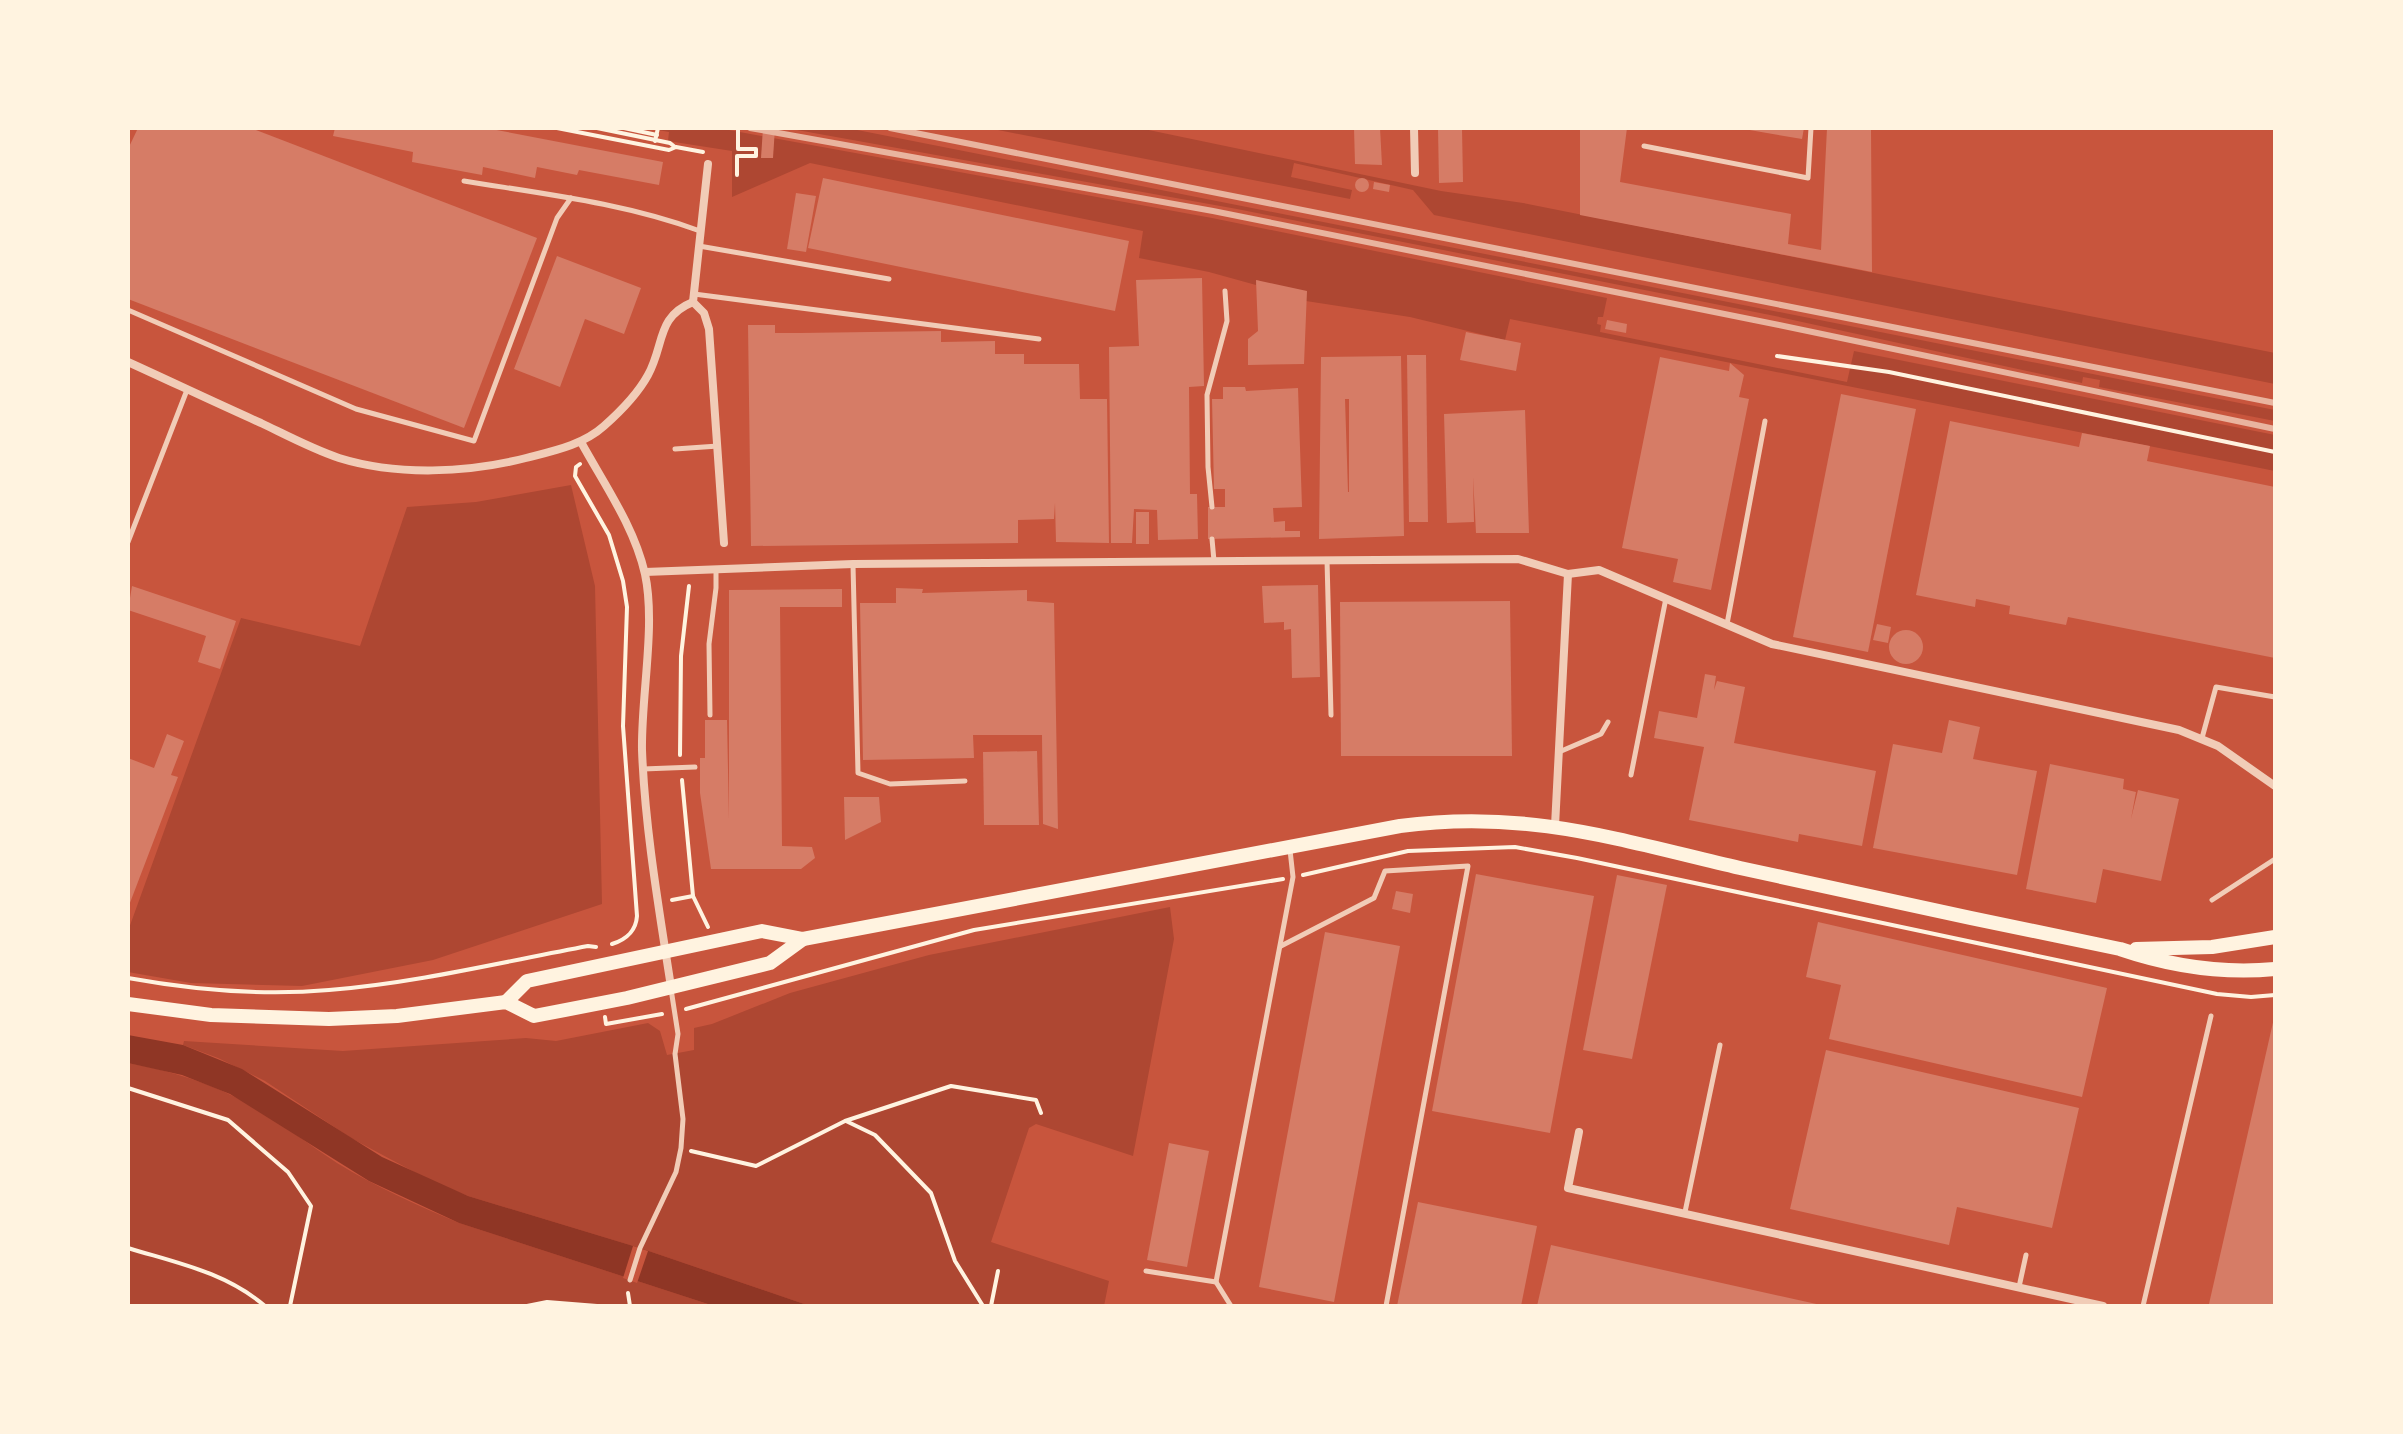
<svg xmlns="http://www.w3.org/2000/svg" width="2403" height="1434" font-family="Quicksand,sans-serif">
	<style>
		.green { fill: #ae4732 }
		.water { fill: #8f3625 }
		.pier { fill: #c8553d }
		.building { fill: #d67c66; fill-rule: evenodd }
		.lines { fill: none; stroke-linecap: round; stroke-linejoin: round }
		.path { stroke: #fff3e0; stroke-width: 4 }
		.service { stroke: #f1ccb7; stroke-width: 5 }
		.minor { stroke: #f1ccb7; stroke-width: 8 }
		.primary { stroke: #fff3e0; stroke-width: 14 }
		.rail { stroke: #e9b49f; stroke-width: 6 }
	</style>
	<rect width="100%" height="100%" fill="#c8553d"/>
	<g class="green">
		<path d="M647,128H718L1212,218L1607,298L1603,317H1598L1597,324L1601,325L1600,332L1847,382L1854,351L2275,435V471L1510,319L1505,340L1410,317L1306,301L1257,280L1256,285L1209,272L1139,258L1143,231L810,163L732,197V151L668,141L669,132Z"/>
		<path d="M786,128H847L2275,410V421L2099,387L2100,380L2083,377L2082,383L1775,316L1237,209Z"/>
		<path d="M988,128H1139L1441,191L1523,203L2275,353V384L1434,215L1413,190L1294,163L1291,177L1352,190L1350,199Z"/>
		<path d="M571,485L595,586L602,904L433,960L302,986L191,983L128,972V931L241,618L360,646L407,507L476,502Z"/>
		<path d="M1170,907L1174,939L1133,1156L1036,1124L1029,1128L991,1242L1109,1281L1104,1306H810L640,1248L468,1196L433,1182L351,1138L265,1081L218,1058L183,1045L184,1041L343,1051L526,1038L556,1041L648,1023L660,1031L667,1055L694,1050V1028L712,1024L790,993L929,955Z"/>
		<path d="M128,1063C171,1071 212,1083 250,1105C280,1122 308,1144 337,1163C376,1187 417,1205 459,1223L714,1306H128Z"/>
	</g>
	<path class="water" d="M128,1035L183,1045L242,1069L382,1157L468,1196L640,1248L810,1306H714L459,1223L369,1181L230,1094L182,1075L128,1063Z"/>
	<path class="pier" d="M633,1246L648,1251L637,1283L623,1278Z"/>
	<g class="building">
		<path d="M138,128H251L537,238L464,428L128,299V149Z"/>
		<path d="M335,128H486L663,162L659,185L579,170L577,175L537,167L535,178L483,167L482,175L412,162L413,152L333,136Z"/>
		<path d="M763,128H775L773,158H761Z"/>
		<path d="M1354,128H1380L1382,165L1355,164Z"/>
		<path d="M1438,128H1462L1463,182L1439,183Z"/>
		<path d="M1580,128H1627L1620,182L1791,214L1788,244L1821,250L1827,128H1871L1872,272L1580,215Z"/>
		<path d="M1738,128H1804L1802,139Z"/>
		<circle cx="1362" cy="185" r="7"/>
		<path d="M823,178L1129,241L1115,311L808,248Z"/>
		<path d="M1374,182L1390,185L1389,192L1373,189Z"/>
		<path d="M796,193L816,196L806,252L787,249Z"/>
		<path d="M557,256L641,288L624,334L585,319L560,387L514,369Z"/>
		<path d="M1202,278L1204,386L1189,387L1190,494H1197L1198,539L1158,540L1157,510L1134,509L1132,543H1111L1109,347L1139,346L1136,280Z"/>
		<path d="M1256,280L1307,291L1304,364L1248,365V339L1258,331Z"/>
		<path d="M1607,320L1627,324L1626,333L1605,329Z"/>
		<path d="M748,325H775V333H800L941,331V342L995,341V354H1024V364H1079L1080,399H1107L1109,543L1056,542L1055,503L1054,519L1018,520V543L751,546Z"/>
		<path d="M1466,332L1521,343L1516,371L1460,360Z"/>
		<path d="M1407,355H1426L1428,522H1409Z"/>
		<path d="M1401,356L1404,536L1319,539L1321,357ZM1345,399H1349V492H1348Z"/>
		<path d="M1660,357L1729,371L1730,363L1744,375L1739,397L1749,399L1711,590L1673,582L1678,559L1622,548Z"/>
		<path d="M1223,387H1245L1246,391L1298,388L1302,507L1273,508L1274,522L1285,521V531H1300V537L1208,539V507H1225V489H1214L1212,399H1223Z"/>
		<path d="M1841,394L1916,409L1868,652L1793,637Z"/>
		<path d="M1525,410L1529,533H1476L1473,477L1474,522L1447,523L1444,414Z"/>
		<path d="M1950,421L2079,447L2082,433L2150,446L2147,461L2275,487V658L2068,617L2066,625L2009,614L2010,606L1976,599L1975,607L1916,595Z"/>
		<rect x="1136" y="512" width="13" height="32"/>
		<path d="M1318,585L1320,677L1292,678L1291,629L1284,630V622L1264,623L1262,586Z"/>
		<path d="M132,586L236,621L220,669L198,662L206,636L128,610Z"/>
		<path d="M896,588L923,589L922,593L1027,590V601L1054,603L1058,829L1043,824L1042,735H973L974,758L863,760L860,603H896Z"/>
		<path d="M842,589V607H780L782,846L812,847L815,858L801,869H711L700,793V758H705V720H727L729,819V590Z"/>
		<path d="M1510,601L1512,756H1341L1340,602Z"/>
		<path d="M1877,624L1891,627L1888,643L1873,640Z"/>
		<circle cx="1906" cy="647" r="17"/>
		<path d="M1705,674L1716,676L1714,690L1717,681L1745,687L1734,743L1876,771L1862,846L1799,834L1798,842L1689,820L1704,747L1654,738L1659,711L1697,718Z"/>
		<path d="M1949,720L1980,727L1973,759L2037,771L2017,875L1873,848L1893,744L1942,753Z"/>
		<path d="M167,734L184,741L171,775L178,777L128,908V758L154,768Z"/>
		<path d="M1037,751L1039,825H984L983,752Z"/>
		<path d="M2050,764L2124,779L2123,789L2136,792L2131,819L2138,790L2179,799L2161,881L2103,869L2096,903L2026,889Z"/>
		<path d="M844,797H879L881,822L845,840Z"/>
		<path d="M1476,874L1594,896L1550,1133L1432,1111Z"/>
		<path d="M1617,875L1667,885L1632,1059L1583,1050Z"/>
		<path d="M1396,891L1413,894L1410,913L1392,909Z"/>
		<path d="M1818,922L2107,988L2082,1097L1829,1039L1841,985L1806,977Z"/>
		<path d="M1325,932L1400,946L1334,1302L1259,1287Z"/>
		<path d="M2274,1018L2275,1306H2216L2209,1304Z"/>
		<path d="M1826,1050L2079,1108L2052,1228L1957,1207L1949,1245L1790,1209Z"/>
		<path d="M1169,1143L1209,1151L1187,1267L1147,1260Z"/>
		<path d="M1418,1202L1537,1226L1521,1306H1397Z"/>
		<path d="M1551,1245L1821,1305V1306H1537Z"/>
	</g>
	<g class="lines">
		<g class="path">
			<path d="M557,128L669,150L676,147L703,152"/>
			<path d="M597,128L670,143L675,147"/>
			<path d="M624,128L657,135"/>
			<path d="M655,141L658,128"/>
			<path d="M737,175V156H756V149H738V128"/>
			<path d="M1777,356L1889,372L2275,452"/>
			<path d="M580,464L576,467L575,476L609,535L623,581L627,607L623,726L637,916C636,931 627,939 612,944"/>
			<path d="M680,755L681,656L689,586"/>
			<path d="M682,780L693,896L708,927"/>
			<path d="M1303,875L1408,851L1515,847L1577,858L2217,994L2251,997L2275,995"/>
			<path d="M672,900L693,896"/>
			<path d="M128,978C194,990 262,996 329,990C416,983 502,962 588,946L596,947"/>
			<path d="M686,1009L974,930L1283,879"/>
			<path d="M605,1017L606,1024L662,1014"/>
			<path d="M128,1088L228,1120L288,1172L311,1206L290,1306"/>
			<path d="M846,1121L875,1135L931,1193L955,1261L983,1306"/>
			<path d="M691,1151L756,1166L845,1121L951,1086L1036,1100L1041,1113"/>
			<path d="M128,1248C177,1263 225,1272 265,1306"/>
			<path d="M628,1293L630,1306"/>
			<path d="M527,1306L547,1302L597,1306"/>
			<path d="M991,1306L998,1271"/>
		</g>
		<g class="service">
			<path d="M1644,146L1808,178L1811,128"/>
			<path d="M464,181C544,194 624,203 700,231"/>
			<path d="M699,246L889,279"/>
			<path d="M694,294L1039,339"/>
			<path d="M128,310L356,409L474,441L557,218L571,198"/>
			<path d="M675,449L718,446"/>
			<path d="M1212,507L1208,467L1207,395L1227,321L1225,291"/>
			<path d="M1212,539L1214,561"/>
			<path d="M128,542L187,390"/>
			<path d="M1327,560L1331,715"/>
			<path d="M853,565L858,773L890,784L965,781"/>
			<path d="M1727,624L1765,421"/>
			<path d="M710,715L709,644L716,588V571"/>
			<path d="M2202,738L2216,687L2275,697"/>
			<path d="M1559,752L1601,734L1608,722"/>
			<path d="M643,769L695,767"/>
			<path d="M1631,775L1666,598"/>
			<path d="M2212,900L2275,859"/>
			<path d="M1281,946L1374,898L1385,871L1468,866L1386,1306"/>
			<path d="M1685,1212L1720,1045"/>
			<path d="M1146,1271L1216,1282L1293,877L1290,850"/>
			<path d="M630,1280L640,1248L676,1172L681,1148L683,1119L675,1054L678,1034L671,989"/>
			<path d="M1216,1282L1231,1306"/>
			<path d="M2019,1287L2026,1255"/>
			<path d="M2143,1306L2211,1016"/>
		</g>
		<g class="minor">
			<path d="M1414,128L1415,173"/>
			<path d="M708,164L693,302L704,313L709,329L724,543"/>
			<path d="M128,362C172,382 216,403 261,423C286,435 312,449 339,458C397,476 468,473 526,458C553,451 583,445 604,426C621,411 637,395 648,375C665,344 656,317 693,302"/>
			<path d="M581,442C604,484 634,526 645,574C656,625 641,696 642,750C645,829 659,909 671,987"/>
			<path d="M645,572L853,564L1518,559L1568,574L1599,570L1772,644L2179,730L2218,746L2275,786"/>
			<path d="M1555,826L1568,574"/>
			<path d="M1579,1132L1568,1188L2103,1306"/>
		</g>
		<g class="primary">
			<path d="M2136,949L2212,947L2275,937"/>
			<path d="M506,1002L527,981L762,931L803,939L1400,826C1527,809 1619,840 1740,868C1867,896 1993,923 2120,949C2170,966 2222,974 2275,969"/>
			<path d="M128,1004L211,1015L329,1019L397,1016L506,1002L534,1016L627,998L770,963L803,939"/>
		</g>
		<g class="rail">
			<path d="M750,128L1213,211L1779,325L2275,429"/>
			<path d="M890,128L2275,403"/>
		</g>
	</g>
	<rect width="2403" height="1434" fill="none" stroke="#fff3e0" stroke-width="260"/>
</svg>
